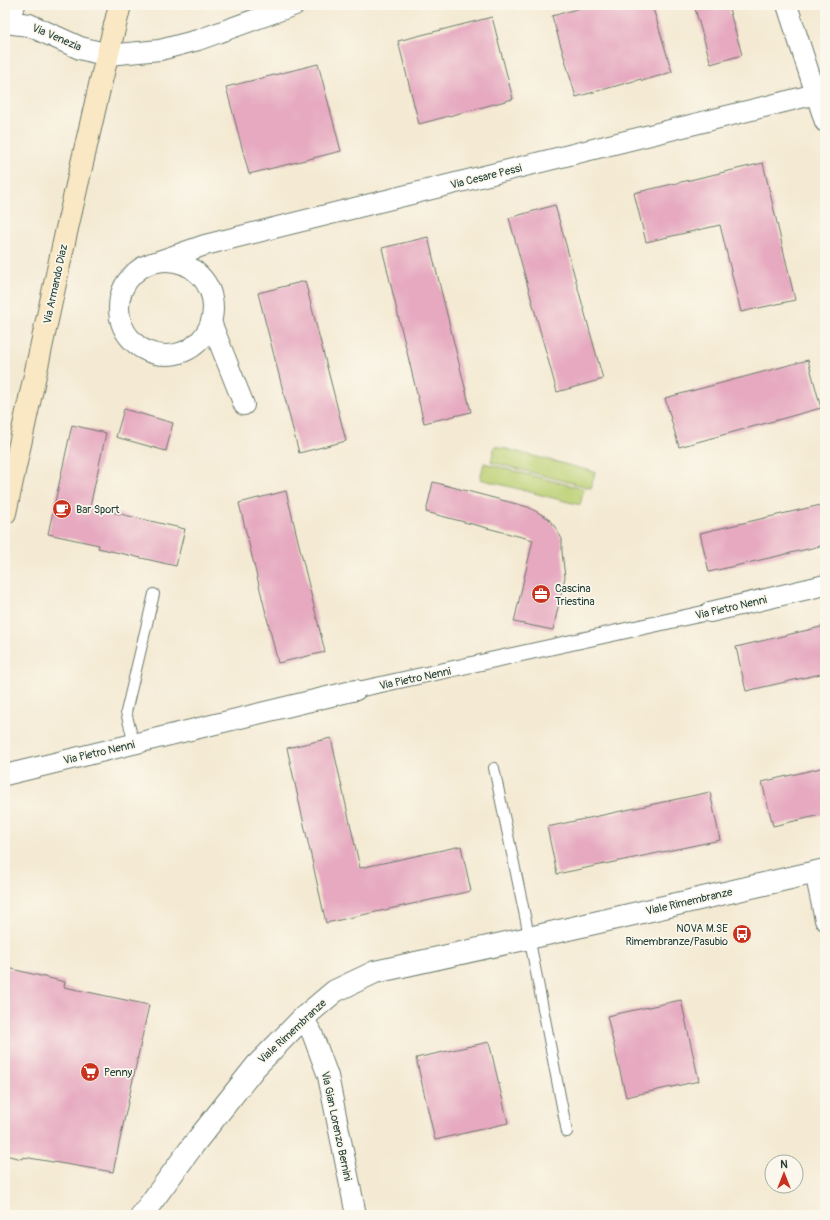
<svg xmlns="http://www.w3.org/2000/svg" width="830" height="1220" font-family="Pangolin,sans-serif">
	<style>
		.green { fill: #bcd073; stroke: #6e8654 }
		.building { fill: #e6a9c0 }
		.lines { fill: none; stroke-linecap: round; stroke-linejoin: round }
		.service-casing { stroke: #6a7a6c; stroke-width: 12 }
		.pedestrian-casing { stroke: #6a7a6c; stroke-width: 17 }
		.minor-casing { stroke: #6a7a6c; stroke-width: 22 }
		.tertiary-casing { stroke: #6a7a6c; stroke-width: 24 }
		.secondary-casing { stroke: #6a7a6c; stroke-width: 24 }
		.service { stroke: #fff; stroke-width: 10 }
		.pedestrian { stroke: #fff; stroke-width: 15 }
		.minor { stroke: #fff; stroke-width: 20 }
		.tertiary { stroke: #fff; stroke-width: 22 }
		.secondary { stroke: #fae7c3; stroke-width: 22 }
		.labels { text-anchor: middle; stroke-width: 3.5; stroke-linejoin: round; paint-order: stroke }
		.street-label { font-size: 11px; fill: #1f3d34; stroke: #fbf7ec }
		.poi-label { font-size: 11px; fill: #1f3d34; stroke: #fbf7ec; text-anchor: start }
	</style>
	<rect width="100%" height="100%" fill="#fbf7ec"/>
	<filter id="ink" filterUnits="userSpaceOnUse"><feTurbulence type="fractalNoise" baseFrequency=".025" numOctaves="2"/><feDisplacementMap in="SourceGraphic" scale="8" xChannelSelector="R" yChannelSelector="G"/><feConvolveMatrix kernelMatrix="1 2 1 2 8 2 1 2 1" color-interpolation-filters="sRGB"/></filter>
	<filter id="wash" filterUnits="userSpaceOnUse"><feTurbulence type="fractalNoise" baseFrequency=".012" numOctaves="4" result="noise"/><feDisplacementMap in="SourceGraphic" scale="16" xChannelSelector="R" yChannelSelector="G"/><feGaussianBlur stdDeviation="0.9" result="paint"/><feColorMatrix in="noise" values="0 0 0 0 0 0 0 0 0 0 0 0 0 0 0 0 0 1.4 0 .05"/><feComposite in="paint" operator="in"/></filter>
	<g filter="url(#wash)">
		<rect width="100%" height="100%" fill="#f4ead3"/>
		<g class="green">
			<path d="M495,446L595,472L591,488L491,462Z"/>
			<path d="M484,463L584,489L580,505L480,479Z"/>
		</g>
		<g id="blocks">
			<g class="building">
				<path d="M591,5H652L672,72L642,81L641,79L576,97L552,16Z"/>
				<path d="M694,5H728L742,55L711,64Z"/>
				<path d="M492,17L513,99L419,124L398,41Z"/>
				<path d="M318,64L341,151L249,174L226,87Z"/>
				<path d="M763,163L795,300L741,312L720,225L646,242L634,193Z"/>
				<path d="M555,205L603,379L557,392L509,218Z"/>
				<path d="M428,237L471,412L424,423L382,248Z"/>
				<path d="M305,281L346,441L299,453L258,293Z"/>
				<path d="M808,360L821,408L679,447L665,398Z"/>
				<path d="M124,409L173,423L166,451L116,437Z"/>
				<path d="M72,425L106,433L90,507L185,529L176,566L98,548L99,545L48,534Z"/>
				<path d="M433,482L528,507L548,518L555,527L562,539V552L565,577L553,630L514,622L533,540L426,512Z"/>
				<path d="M286,491L325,652L278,663L239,503Z"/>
				<path d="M825,504V545L709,572L700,533Z"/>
				<path d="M825,626V673L746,691L736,647Z"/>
				<path d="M331,738L360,868L461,846L471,891L326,923L287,748Z"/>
				<path d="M825,767V814L773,826L762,782Z"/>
				<path d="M710,792L720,840L557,874L547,827Z"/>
				<path d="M8,968L65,982L64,987L149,1005L113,1172L23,1157L22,1159L5,1155V981Z"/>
				<path d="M681,1000L699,1081L626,1097L607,1016Z"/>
				<path d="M489,1042L508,1123L435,1140L416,1058Z"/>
			</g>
		</g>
	</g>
	<g filter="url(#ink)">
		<use href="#blocks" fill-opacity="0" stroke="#6a7a6c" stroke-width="1"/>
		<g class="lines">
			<defs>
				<g id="service">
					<path d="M134,744L126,712L154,594"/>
					<path d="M494,768L526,921L567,1132"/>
				</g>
				<path id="pedestrian" d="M356,690L710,612"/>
				<g id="minor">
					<path d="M787,5L825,122"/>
					<path d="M108,55L160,50L198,40L295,5"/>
					<circle cx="166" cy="308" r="47"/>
					<path d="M156,262L205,245L816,94"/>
					<path d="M211,322L244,405"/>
					<path d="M710,612L825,585"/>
					<path d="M5,775L356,690"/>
					<path d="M815,872L825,920"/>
					<path d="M303,1018L312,1033L328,1076L356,1215"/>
				</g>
				<g id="tertiary">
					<path d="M5,8L14,5"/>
					<path d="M5,22L29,25L80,48L108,55"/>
					<path d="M142,1215L194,1144L256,1066L303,1018L335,991L375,972L529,938L825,870"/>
				</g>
				<path id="secondary" d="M5,513L66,233L100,85L120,5"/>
			</defs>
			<use href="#service" class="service-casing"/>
			<use href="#pedestrian" class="pedestrian-casing"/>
			<use href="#minor" class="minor-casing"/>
			<use href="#tertiary" class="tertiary-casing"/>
			<use href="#secondary" class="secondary-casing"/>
			<use href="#service" class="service"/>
			<use href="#pedestrian" class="pedestrian"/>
			<use href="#minor" class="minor"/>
			<use href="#tertiary" class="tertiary"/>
			<use href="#secondary" class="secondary"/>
		</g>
	</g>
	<defs>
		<symbol id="cafe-disc" viewBox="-11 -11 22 22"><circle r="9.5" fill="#c8321e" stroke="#fbf7ec"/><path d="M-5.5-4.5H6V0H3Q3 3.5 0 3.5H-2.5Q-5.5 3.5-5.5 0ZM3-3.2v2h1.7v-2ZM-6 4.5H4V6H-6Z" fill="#fff"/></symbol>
		<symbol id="office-disc" viewBox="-11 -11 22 22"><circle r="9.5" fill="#c8321e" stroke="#fbf7ec"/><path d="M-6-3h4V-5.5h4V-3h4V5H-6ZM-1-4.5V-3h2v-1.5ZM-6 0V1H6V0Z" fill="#fff"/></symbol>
		<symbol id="bus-disc" viewBox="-11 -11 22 22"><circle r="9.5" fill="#c8321e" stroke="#fbf7ec"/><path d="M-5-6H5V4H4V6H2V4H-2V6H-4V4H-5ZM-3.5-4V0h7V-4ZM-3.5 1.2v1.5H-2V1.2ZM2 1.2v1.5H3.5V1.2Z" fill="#fff"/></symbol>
		<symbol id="supermarket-disc" viewBox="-11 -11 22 22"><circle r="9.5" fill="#c8321e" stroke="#fbf7ec"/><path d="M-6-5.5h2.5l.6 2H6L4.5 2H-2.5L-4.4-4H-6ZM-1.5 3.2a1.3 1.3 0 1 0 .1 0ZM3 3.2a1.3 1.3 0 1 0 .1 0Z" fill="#fff"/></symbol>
	</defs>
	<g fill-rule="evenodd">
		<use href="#cafe-disc" x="51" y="498" width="22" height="22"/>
		<use href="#office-disc" x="530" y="583" width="22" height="22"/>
		<use href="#bus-disc" x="731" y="923" width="22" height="22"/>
		<use href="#supermarket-disc" x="79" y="1061" width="22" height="22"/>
	</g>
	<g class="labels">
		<g class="street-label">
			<text transform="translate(57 37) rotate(23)" y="4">Via Venezia</text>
			<text transform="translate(486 176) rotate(-14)" y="4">Via Cesare Pessi</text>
			<text transform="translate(55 284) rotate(-78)" y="4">Via Armando Diaz</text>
			<text transform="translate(731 607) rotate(-13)" y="4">Via Pietro Nenni</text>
			<text transform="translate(415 678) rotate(-12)" y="4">Via Pietro Nenni</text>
			<text transform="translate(99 752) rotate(-13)" y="4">Via Pietro Nenni</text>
			<text transform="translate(689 901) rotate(-13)" y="4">Viale Rimembranze</text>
			<text transform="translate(292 1031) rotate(-43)" y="4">Viale Rimembranze</text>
			<text transform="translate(337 1126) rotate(78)" y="4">Via Gian Lorenzo Bernini</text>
		</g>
		<g class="poi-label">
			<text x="76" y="513">Bar Sport</text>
			<text x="555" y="592">Cascina<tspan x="555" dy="13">Triestina</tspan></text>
			<text x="728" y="932" text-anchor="end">NOVA M.SE<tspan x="728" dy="13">Rimembranze/Pasubio</tspan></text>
			<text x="104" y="1076">Penny</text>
		</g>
	</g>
	<rect width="830" height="1220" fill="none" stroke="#fbf7ec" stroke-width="20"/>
	<g transform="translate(784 1174)"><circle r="19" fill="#fbf7ec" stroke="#a3ada2"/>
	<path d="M0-3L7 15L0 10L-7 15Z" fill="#c8321e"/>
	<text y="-6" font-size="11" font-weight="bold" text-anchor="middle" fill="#1f3d34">N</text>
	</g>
</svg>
